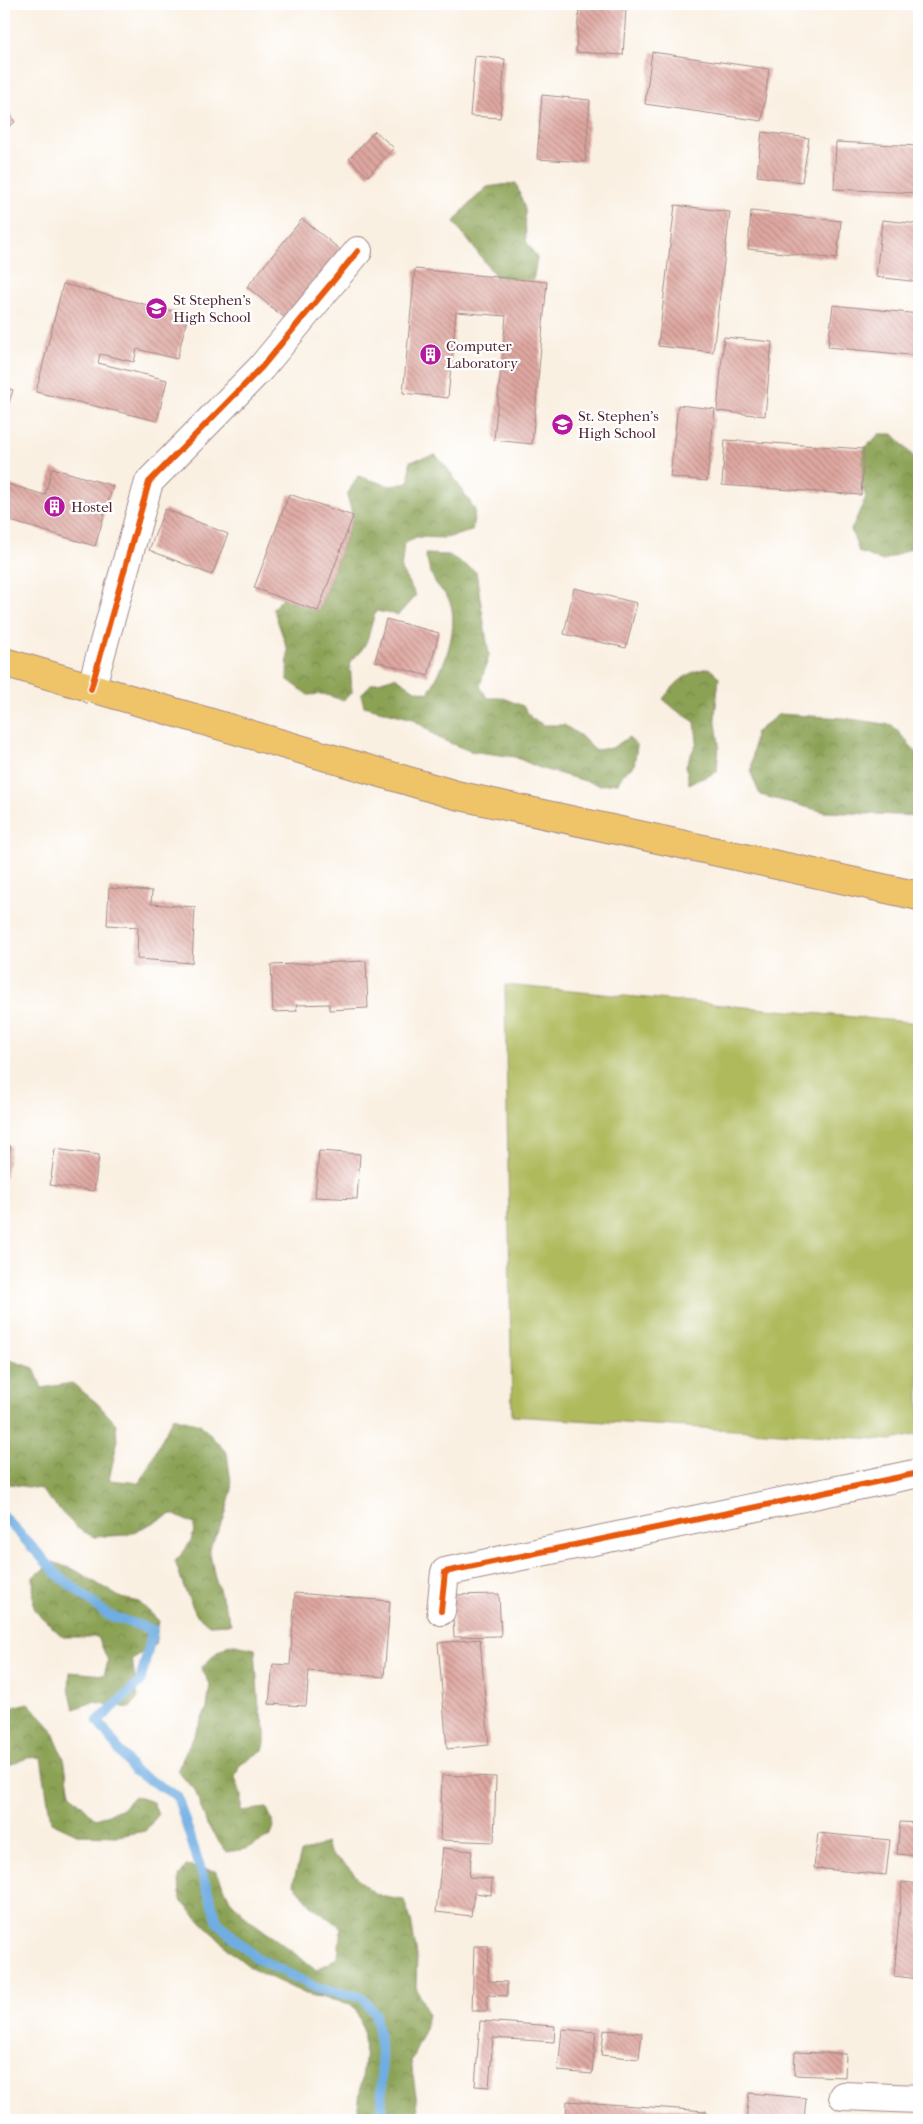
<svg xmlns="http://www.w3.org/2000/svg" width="923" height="2124" font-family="'IM FELL French Canon',serif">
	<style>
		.forest { fill: url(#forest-crowns); stroke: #6a6040 }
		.park { fill: #afba5c; stroke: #7c6c44 }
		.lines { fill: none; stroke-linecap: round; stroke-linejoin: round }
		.stream { stroke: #70ade2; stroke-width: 10 }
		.building { fill: url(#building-back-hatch) }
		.minor-casing { stroke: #a28886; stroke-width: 30 }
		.major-casing { stroke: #a28886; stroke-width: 30 }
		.minor { stroke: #fff; stroke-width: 28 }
		.major { stroke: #efc469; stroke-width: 28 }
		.cycleway-casing { stroke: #fff; stroke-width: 9 }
		.cycleway { stroke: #e8590c; stroke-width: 6 }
		.labels { text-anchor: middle; stroke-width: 4.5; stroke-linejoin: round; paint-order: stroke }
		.poi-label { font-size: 15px; fill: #4a1f2b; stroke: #fff; text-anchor: start }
	</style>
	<defs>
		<pattern id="forest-crowns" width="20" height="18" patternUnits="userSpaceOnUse" patternTransform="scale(1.25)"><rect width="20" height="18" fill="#8ba254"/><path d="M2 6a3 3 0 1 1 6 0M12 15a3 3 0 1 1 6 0" fill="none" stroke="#748346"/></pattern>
		<pattern id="building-back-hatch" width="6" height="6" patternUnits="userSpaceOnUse" patternTransform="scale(1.25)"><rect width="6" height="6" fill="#dfa8a1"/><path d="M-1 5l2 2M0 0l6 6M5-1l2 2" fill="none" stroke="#b78883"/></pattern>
	</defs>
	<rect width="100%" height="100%" fill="#fff"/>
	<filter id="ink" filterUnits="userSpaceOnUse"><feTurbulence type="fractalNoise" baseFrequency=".02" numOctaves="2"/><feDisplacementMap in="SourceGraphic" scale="10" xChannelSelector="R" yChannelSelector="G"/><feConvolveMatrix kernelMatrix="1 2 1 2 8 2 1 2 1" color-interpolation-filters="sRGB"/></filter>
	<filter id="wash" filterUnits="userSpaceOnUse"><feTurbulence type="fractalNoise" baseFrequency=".0096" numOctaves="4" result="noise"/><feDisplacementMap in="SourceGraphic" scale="20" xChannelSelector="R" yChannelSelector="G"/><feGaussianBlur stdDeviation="1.12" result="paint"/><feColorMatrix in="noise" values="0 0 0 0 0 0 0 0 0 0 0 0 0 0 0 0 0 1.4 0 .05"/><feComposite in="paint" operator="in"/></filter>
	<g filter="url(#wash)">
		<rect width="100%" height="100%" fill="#faf0e2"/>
		<g class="forest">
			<path d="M516,183L525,209L526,241L537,258L533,281L497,278L454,222L466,207L487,187Z"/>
			<path d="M879,434H893L914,457L919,458V549L911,548L883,561L859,552L851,530L866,497L862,487L864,449Z"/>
			<path d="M436,455L451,473L475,510L472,531L446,538L416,537L404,544L401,570L416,595L398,615L376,611C367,634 371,645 350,661L352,693L343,700L323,694L308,695L287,679L288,651L273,608L283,598L318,611L353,517L347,495L358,476L390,486L409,483L410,461Z"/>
			<path d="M425,554L449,555L476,572L489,655L480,686L487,698H503L523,706L531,718L544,725H564L581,736L595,750L612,748L629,737L637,746L634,766L624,773L618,783L600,785L542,769L515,757L470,751L440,739L413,719L364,706L361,694L371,684L395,677L415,690L428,693C443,669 458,634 451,605C449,596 438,588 434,580C430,572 428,563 425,554Z"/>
			<path d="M709,668L719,677L715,716L719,744L717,772L689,784L686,765L697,742L695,722L676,710L663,699C676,682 688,671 709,668Z"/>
			<path d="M779,714L843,718L892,725L919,755V816L825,812L760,795L751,773L755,733Z"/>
			<path d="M4,1358L34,1368L42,1388L72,1383L97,1403L116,1424L117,1443L109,1480L140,1483L173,1417L200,1424L227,1453L232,1490L224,1519L209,1549L215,1578L231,1624L209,1625L196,1614L185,1590L175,1561C186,1550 195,1539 194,1524L172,1514L127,1535L94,1537L77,1528L40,1489L4,1483Z"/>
			<path d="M53,1562L75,1570L121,1598L139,1602L159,1621L155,1645L132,1659L138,1698L130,1708L93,1702L74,1709L69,1688L70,1672L104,1675L108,1661L98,1637H63L34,1610L33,1577Z"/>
			<path d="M230,1644L255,1649L259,1708L265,1727V1743L263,1750L240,1765L235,1777L241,1795V1811L267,1808L274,1826L271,1836L246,1849L227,1852L207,1825L195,1790L177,1771L207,1708L210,1684L201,1668L217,1652Z"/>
			<path d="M28,1703L51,1728L64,1759L70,1793L96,1819L123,1808L134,1796L153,1802L158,1815L145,1831L118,1836L79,1835L51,1822L41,1757L27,1758L4,1767V1710Z"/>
			<path d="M326,1843C334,1864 338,1855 349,1868C370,1891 371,1896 404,1900L411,1920L417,1956L416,1987L428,2014L424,2033L411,2061L418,2109L416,2120H341L358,2111C360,2077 375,2033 351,2004L306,1994L254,1970L232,1953L180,1900L179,1877L186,1866L216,1871L230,1900L247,1918L317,1970L338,1957L341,1927L311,1905L293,1883L301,1853Z"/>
		</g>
		<path class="park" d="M505,985L919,1023V1434L892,1440L512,1416Z"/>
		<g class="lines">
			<path class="stream" d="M4,1517L58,1575L108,1615L153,1630L140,1682L98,1721L134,1771L177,1796L218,1923L255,1957L319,1989L362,1997L375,2014L381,2050L382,2109L375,2120"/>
		</g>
		<g id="blocks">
			<g class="building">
				<path d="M579,7L626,9L623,55L576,52Z"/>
				<path d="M652,52L769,69L762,121L645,104Z"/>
				<path d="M475,56L505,59L500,118L470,116Z"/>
				<path d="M542,95L590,100L585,162L537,159Z"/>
				<path d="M4,106L15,122L4,130Z"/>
				<path d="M375,131L394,148L368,176L349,159Z"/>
				<path d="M762,132L809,138L802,182L757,176Z"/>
				<path d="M836,142L918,146L917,193L834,189Z"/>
				<path d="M675,205L730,212L713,352L658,346Z"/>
				<path d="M751,211L841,221L837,259L748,249Z"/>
				<path d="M302,219L342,251L286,319L247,287Z"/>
				<path d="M882,220L919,224V282L876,277Z"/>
				<path d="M415,269L547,282L532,444L494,440L506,316L456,312L448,398L403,393Z"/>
				<path d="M63,284L188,315L177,359L137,349L134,362L100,354L98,363L167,380L157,421L36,392Z"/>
				<path d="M833,305L919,314V356L828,347Z"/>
				<path d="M724,337L772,342L765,416L717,411Z"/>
				<path d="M4,387L13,390L4,419Z"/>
				<path d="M678,405L715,409L707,481L670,477Z"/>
				<path d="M725,440L864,449L861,495L722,485Z"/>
				<path d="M52,468L113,486L95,546L4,519V483L45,495Z"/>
				<path d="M289,494L353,516L318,611L254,588Z"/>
				<path d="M165,509L228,534L212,575L149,550Z"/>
				<path d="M574,588L637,603L626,648L564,634Z"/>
				<path d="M386,619L439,633L428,676L375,661Z"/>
				<path d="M109,888L152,891L151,904L195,907L192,963L137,959L138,927L107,925Z"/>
				<path d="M366,961L368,1008L329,1010V1004L296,1005L297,1011L273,1012L271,965Z"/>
				<path d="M4,1145L11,1146L5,1178L4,1177Z"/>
				<path d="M55,1149L99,1155L94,1191L50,1185Z"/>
				<path d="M319,1151L360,1154L357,1199L315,1197Z"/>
				<path d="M295,1593L390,1601L384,1677L309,1671L306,1706L269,1704L273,1664L290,1665Z"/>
				<path d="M499,1594L501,1636L454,1637L452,1595Z"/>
				<path d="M480,1639L489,1745L447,1749L438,1643Z"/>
				<path d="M442,1775L496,1777L494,1842L440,1840Z"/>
				<path d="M900,1822L919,1823V1856L897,1854Z"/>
				<path d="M818,1833L890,1840L886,1875L814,1868Z"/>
				<path d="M443,1848L472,1851L469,1877L492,1879L491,1895L474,1893L471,1916L436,1912Z"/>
				<path d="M902,1882L919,1884V1979L894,1976Z"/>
				<path d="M474,1946H489L488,1981L507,1982V1996L487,1995V2011H472Z"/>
				<path d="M480,2021L555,2026L554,2042L493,2038L489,2087L475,2086Z"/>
				<path d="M562,2029L596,2032L592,2074L558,2071Z"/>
				<path d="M604,2030L642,2033L639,2059L601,2055Z"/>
				<path d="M795,2052L846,2054L845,2077L794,2075Z"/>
				<path d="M749,2093L806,2098L804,2120H746Z"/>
				<path d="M567,2101L706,2111L705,2120H566Z"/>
			</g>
		</g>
	</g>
	<g filter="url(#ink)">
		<use href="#blocks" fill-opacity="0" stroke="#a28886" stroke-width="1"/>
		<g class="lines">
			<defs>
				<g id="minor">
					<path d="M91,689L149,482L261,368L358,251"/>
					<path d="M441,1611L445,1572L919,1473"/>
					<path d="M843,2096L919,2099"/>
				</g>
				<path id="major" d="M4,662L456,795L919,896"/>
			</defs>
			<use href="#minor" class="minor-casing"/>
			<use href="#major" class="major-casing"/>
			<use href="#minor" class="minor"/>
			<use href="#major" class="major"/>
			<defs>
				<g id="cycleway">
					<path d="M91,689L149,482L261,368L358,251"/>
					<path d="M441,1611L445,1572L919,1473"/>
				</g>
			</defs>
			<use href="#cycleway" class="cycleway-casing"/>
			<use href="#cycleway" class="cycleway"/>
		</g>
	</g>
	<defs>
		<symbol id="school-disc" viewBox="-11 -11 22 22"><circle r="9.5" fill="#b5179e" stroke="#fff"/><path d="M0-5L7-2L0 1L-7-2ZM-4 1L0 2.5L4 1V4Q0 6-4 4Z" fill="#fff"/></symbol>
		<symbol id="building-disc" viewBox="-11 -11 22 22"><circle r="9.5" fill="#b5179e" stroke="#fff"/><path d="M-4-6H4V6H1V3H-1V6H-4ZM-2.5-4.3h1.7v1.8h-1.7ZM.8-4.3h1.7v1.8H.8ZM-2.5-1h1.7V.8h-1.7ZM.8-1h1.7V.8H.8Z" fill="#fff"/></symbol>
	</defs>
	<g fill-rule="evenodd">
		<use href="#school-disc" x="144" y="296" width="25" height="25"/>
		<use href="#building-disc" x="418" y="342" width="25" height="25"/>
		<use href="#school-disc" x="550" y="412" width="25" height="25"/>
		<use href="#building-disc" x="42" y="494" width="25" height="25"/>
	</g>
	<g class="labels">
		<g class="poi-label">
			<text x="173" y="305">St Stephen's<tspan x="173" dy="17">High School</tspan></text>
			<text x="446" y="351">Computer<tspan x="446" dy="17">Laboratory</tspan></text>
			<text x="578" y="421">St. Stephen's<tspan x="578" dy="17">High School</tspan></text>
			<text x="71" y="512">Hostel</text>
		</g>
	</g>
	<rect width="923" height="2124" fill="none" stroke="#fff" stroke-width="20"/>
</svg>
